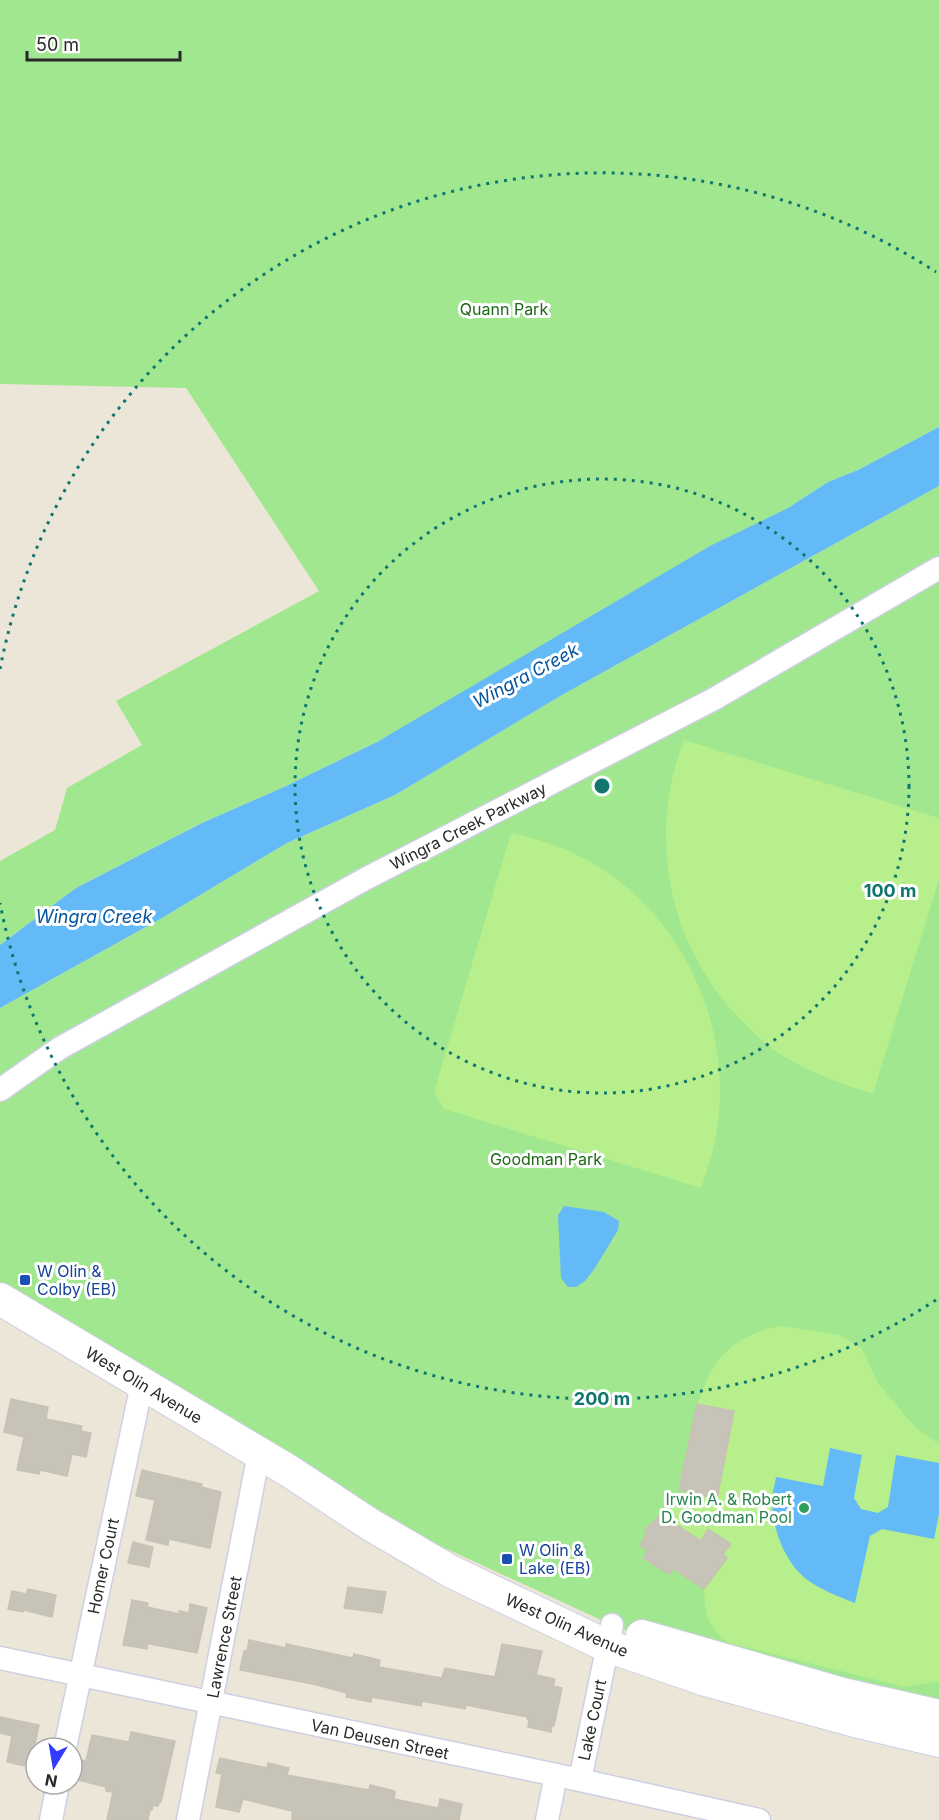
<svg xmlns="http://www.w3.org/2000/svg" width="939" height="1820" font-family="Inter,sans-serif">
	<style>
		.green { fill: #a1e790 }
		.pitch { fill: #b6ef8b }
		.water { fill: #63baf7 }
		.building { fill: #c7c3b8; stroke: #c7c3b2; stroke-width: 1.5 }
		.lines { fill: none; stroke-linecap: round; stroke-linejoin: round }
		.street-casing { stroke: #cecfe3; stroke-width: 25 }
		.secondary-casing { stroke: #cecfe3; stroke-width: 34 }
		.street { stroke: #fff; stroke-width: 22 }
		.secondary { stroke: #fff; stroke-width: 32 }
		.ring { fill: none; stroke: #0f766e; stroke-width: 3; stroke-dasharray: 3 6 }
		.transit-dot { fill: #1a4fb4; stroke: #fff; stroke-width: 2 }
		.leisure-dot { fill: #2e9e5b; stroke: #fff; stroke-width: 2 }
		.labels { text-anchor: middle; stroke-width: 6; stroke-linejoin: round; paint-order: stroke }
		.park-label { font-size: 16px; fill: #1a6914; stroke: #fff }
		.street-label { font-size: 16px; fill: #282828; stroke: #fff }
		.transit-label { font-size: 16px; fill: #164399; stroke: #fff; text-anchor: start }
		.leisure-label { font-size: 16px; fill: #27864d; stroke: #fff; text-anchor: end }
		.water-label { font-size: 18px; font-style: italic; fill: #0454a0; stroke: #fff }
		.centre { fill: #0f766e; stroke: #fff; stroke-width: 3 }
		.ring-label { font-size: 18px; text-anchor: middle; font-weight: bold; fill: #0f766e; stroke: #fff; stroke-width: 6; stroke-linejoin: round; paint-order: stroke }
	</style>
	<rect width="100%" height="100%" fill="#ece6d8"/>
	<g class="green">
		<path d="M0,0H939V427L858,470L828,482L788,508L377,742L284,787L202,823L76,888L0,945V861L55,830L67,788L142,745L116,701L319,591L186,388L0,384Z"/>
		<path d="M939,486V1716L661,1643L612,1625L421,1537L0,1299V1008L162,918L287,843L395,795L562,695Z"/>
	</g>
	<g class="pitch">
		<path d="M684,740L939,818V879L873,1094C843,1084 813,1074 785,1057C769,1048 753,1032 740,1019C684,961 658,882 668,802C670,781 677,760 684,740Z"/>
		<path d="M511,833C550,841 587,856 618,880C694,939 733,1041 716,1135C713,1153 707,1171 701,1188L444,1109L434,1092Z"/>
		<path d="M781,1326L839,1335L862,1349L878,1383L915,1427L939,1444V1681L905,1687L729,1643C707,1626 705,1616 704,1589L727,1558L723,1554L730,1544L708,1529L701,1541L663,1516L676,1497L683,1498L690,1493L717,1499L734,1411L697,1404C702,1392 706,1380 712,1369C726,1345 755,1330 781,1326Z"/>
	</g>
	<g class="water">
		<path d="M939,427V486L562,695L395,795L287,843L162,918L0,1008V945L76,888L202,823L284,787L377,742L710,546L788,508L828,482L858,470Z"/>
		<path d="M564,1206L604,1212L619,1221L618,1230L595,1268L585,1281L576,1287H568L561,1278L558,1215Z"/>
		<path d="M830,1448L862,1455L854,1498L861,1509L878,1513L888,1507L896,1455L939,1463V1514L934,1539L882,1529L870,1536L855,1603C838,1596 820,1590 805,1578C785,1562 773,1530 772,1504C771,1495 775,1485 776,1477L823,1486Z"/>
	</g>
	<g class="building">
		<path d="M11,1399L48,1407L46,1419L82,1426L81,1431L91,1433L86,1457L72,1454L67,1476L40,1470L39,1474L17,1470L24,1437L4,1432Z"/>
		<path d="M697,1404L734,1411L717,1499L679,1490Z"/>
		<path d="M142,1470L202,1484L201,1487L221,1492L210,1548L169,1539L168,1545L146,1540L155,1500L136,1496Z"/>
		<path d="M660,1514L701,1541L708,1529L731,1544L723,1554L727,1558L704,1589L674,1569L669,1574L643,1558L648,1551L640,1545L646,1536L645,1531L648,1525L653,1523Z"/>
		<path d="M133,1542L153,1547L149,1567L128,1563Z"/>
		<path d="M348,1587L386,1592L382,1613L344,1608Z"/>
		<path d="M28,1589L56,1595L52,1617L24,1610L23,1612L8,1609L12,1591L26,1594Z"/>
		<path d="M132,1600L148,1603L147,1607L179,1614V1611L189,1613L190,1604L207,1608L197,1653L150,1644L148,1643L147,1649L123,1645Z"/>
		<path d="M249,1640L286,1648V1644L353,1658L354,1654L380,1660L379,1667L442,1678L445,1668L495,1677L502,1644L542,1651L536,1675L555,1679L553,1686L562,1688L554,1726L552,1725L551,1732L528,1727L529,1720L527,1719V1717L466,1705L465,1709L422,1701L421,1706L372,1697L371,1702L346,1697L347,1693L313,1684L240,1670L244,1651H247Z"/>
		<path d="M0,1717L39,1725L30,1767L7,1762L12,1736L0,1733Z"/>
		<path d="M131,1732L175,1741L161,1802H159L158,1806L153,1805L152,1810H150L148,1820H107L113,1792L106,1791V1787L78,1780L82,1760L86,1761L92,1735L129,1742Z"/>
		<path d="M220,1758L267,1768L268,1763L289,1768L287,1775L330,1783L369,1790L370,1785L395,1791L394,1799L438,1808L440,1799L462,1804L459,1820H292V1811L243,1799L239,1812L216,1807L222,1774L216,1773Z"/>
	</g>
	<g class="lines">
		<defs>
			<g id="street">
				<path d="M0,1090L60,1048L367,878L714,699L939,568"/>
				<path d="M0,1658L580,1780L759,1820"/>
				<path d="M65,1748L142,1384"/>
				<path d="M580,1780L612,1625"/>
				<path d="M51,1820L58,1784"/>
				<path d="M188,1820L259,1453"/>
				<path d="M547,1820L556,1775"/>
			</g>
			<g id="secondary">
				<path d="M0,1299L289,1471L371,1525L450,1571L607,1646L706,1680L859,1722L939,1741"/>
				<path d="M642,1636L843,1694L939,1716"/>
			</g>
		</defs>
		<use href="#street" class="street-casing"/>
		<use href="#secondary" class="secondary-casing"/>
		<use href="#street" class="street"/>
		<use href="#secondary" class="secondary"/>
	</g>
	<g class="ring">
		<circle cx="602" cy="786" r="307"/>
		<path d="M936 1300A613 613 0 0 1 0 903M0 669A613 613 0 0 1 936 272"/>
	</g>
	<g class="transit-dot">
		<rect x="19" y="1274" width="12" height="12" rx="3"/>
		<rect x="501" y="1553" width="12" height="12" rx="3"/>
	</g>
	<circle class="leisure-dot" cx="804" cy="1508" r="6"/>
	<g class="labels">
		<g class="park-label">
			<text x="504" y="315">Quann Park</text>
			<text x="546" y="1165">Goodman Park</text>
		</g>
		<g class="street-label">
			<text transform="translate(468 826) rotate(-27)" y="6">Wingra Creek Parkway</text>
			<text transform="translate(144 1385) rotate(31)" y="6">West Olin Avenue</text>
			<text transform="translate(103 1566) rotate(-78)" y="6">Homer Court</text>
			<text transform="translate(567 1625) rotate(24)" y="6">West Olin Avenue</text>
			<text transform="translate(224 1637) rotate(-79)" y="6">Lawrence Street</text>
			<text transform="translate(592 1720) rotate(-78)" y="6">Lake Court</text>
			<text transform="translate(380 1739) rotate(12)" y="6">Van Deusen Street</text>
		</g>
		<g class="transit-label">
			<text x="37" y="1277">W Olin &amp;<tspan x="37" dy="18">Colby (EB)</tspan></text>
			<text x="519" y="1556">W Olin &amp;<tspan x="519" dy="18">Lake (EB)</tspan></text>
		</g>
		<g class="leisure-label">
			<text x="792" y="1505">Irwin A. &amp; Robert<tspan x="792" dy="18">D. Goodman Pool</tspan></text>
		</g>
		<g class="water-label">
			<text transform="translate(526 676) rotate(-28)" y="6">Wingra Creek</text>
			<text x="94" y="923">Wingra Creek</text>
		</g>
	</g>
	<circle cx="602" cy="786" r="9" class="centre"/>
	<g class="ring-label">
		<text x="890" y="897">100 m</text>
		<text x="602" y="1405">200 m</text>
	</g>
	<g transform="translate(54 1766) rotate(191)"><circle r="28" fill="#ffffff" stroke="#a9a9a9" stroke-width="1.5"/>
	<path d="M0-4.5L10 22L0 15L-10 22Z" fill="#323bff"/>
	<text y="-9" font-size="16" font-weight="bold" text-anchor="middle" fill="#282828">N</text>
	</g>
	<path d="M27 51v9h153v-9" fill="none" stroke="#282828" stroke-width="3"/>
	<text x="36" y="51" font-size="18" fill="#282828" stroke="#ffffff" stroke-width="4.5" paint-order="stroke">50 m</text>
</svg>
